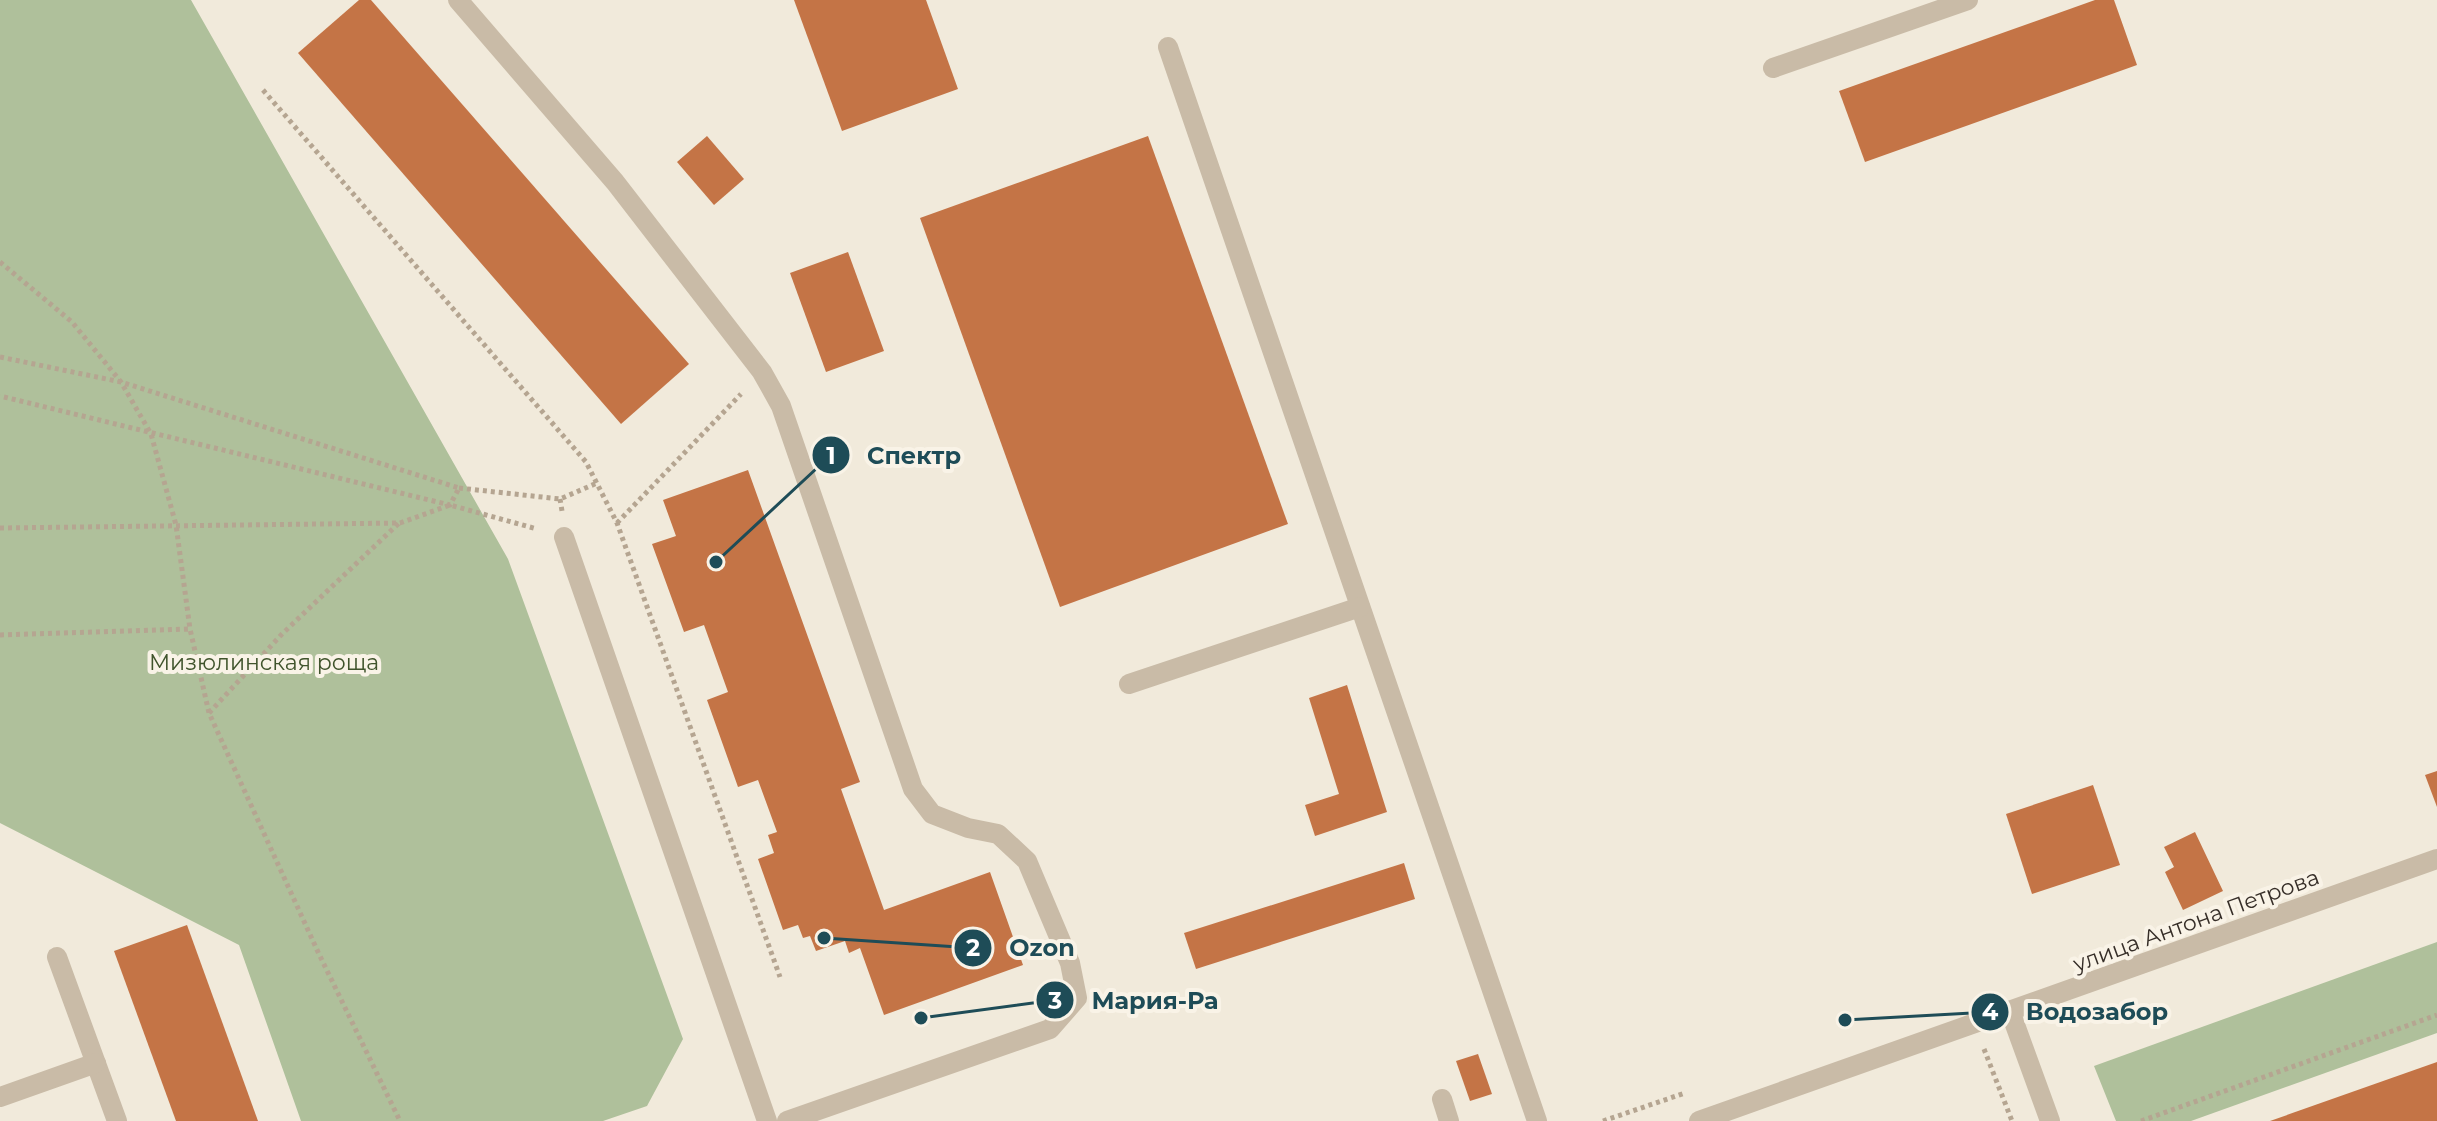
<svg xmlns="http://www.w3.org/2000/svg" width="2437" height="1121" font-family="Montserrat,sans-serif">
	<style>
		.green { fill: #afc09b }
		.building { fill: #c47446 }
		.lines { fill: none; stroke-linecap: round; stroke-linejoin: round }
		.path { stroke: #b5a591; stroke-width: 5; stroke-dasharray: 4 4; stroke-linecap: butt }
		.minor { stroke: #c9bba7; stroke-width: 20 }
		.labels { text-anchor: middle; stroke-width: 8; stroke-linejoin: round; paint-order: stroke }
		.park-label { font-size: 22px; fill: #40542c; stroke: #f9f3e7 }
		.street-label { font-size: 22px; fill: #362e28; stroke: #f9f3e7 }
		.leader { fill: none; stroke: #1e4c57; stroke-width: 3 }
		.callout-dot { fill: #1e4c57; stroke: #f9f3e7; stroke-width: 3 }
		.mark-label { font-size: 24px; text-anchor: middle; font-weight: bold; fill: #fff }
		.callout-label { font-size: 24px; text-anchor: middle; font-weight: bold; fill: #1e4c57; stroke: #f9f3e7; stroke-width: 8; stroke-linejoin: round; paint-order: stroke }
	</style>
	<rect width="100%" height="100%" fill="#f1eadb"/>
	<g class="green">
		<path d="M0,0H191L508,559L683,1039L647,1106L603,1121H301L239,945L0,823Z"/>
		<path d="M2437,942V1033L2191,1121H2116L2094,1066Z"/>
	</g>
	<g class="building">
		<path d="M359,0H371L689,364L621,424L298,53Z"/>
		<path d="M794,0H926L958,89L842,131Z"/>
		<path d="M2095,0H2114L2137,65L1865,162L1839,91Z"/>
		<path d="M707,136L744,179L714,205L677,162Z"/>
		<path d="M1148,136L1288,524L1060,607L920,218Z"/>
		<path d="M848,252L884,351L826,372L790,273Z"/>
		<path d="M748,470L860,782L841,789L884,910L990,872L1023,965L884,1015L860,948L849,953L845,941L816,951L810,936L803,938L798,925L783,930L758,859L774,853L768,835L777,832L758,780L738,787L707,700L728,692L704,625L684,632L652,544L676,536L663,500Z"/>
		<path d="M1347,685L1387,812L1315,836L1305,805L1339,794L1309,698Z"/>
		<path d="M2437,771V807L2425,775Z"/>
		<path d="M2093,785L2120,865L2032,894L2006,814Z"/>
		<path d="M2195,832L2223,891L2183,910L2165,872L2174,867L2164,847Z"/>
		<path d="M1404,863L1415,899L1196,969L1184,933Z"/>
		<path d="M187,925L258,1121H176L114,951Z"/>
		<path d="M1478,1054L1492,1094L1470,1101L1456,1061Z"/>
		<path d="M2437,1062V1121H2270Z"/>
	</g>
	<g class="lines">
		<g class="path">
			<path d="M263,90L586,462L617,523L780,977"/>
			<path d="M0,262L72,322L121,382L151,434L176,525L190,629"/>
			<path d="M0,357L121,382L459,488L450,505L0,396"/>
			<path d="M459,488L560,499L597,483"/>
			<path d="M560,499L562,511"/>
			<path d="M617,523L741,394"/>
			<path d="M0,528L400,523L450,505L537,529"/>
			<path d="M0,635L190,629L209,713L318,952L400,1121"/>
			<path d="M209,713L282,634L399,523"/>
			<path d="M1984,1049L2012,1121"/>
			<path d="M1603,1121L1685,1093"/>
			<path d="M2141,1121L2437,1015"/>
		</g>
		<g class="minor">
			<path d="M458,0L615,182L762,372L781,406L913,789L932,814L968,828L998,834L1027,861L1070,963L1077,998L1050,1029L787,1121"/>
			<path d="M1168,47L1537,1121"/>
			<path d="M1773,68L1968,0"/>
			<path d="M564,537L767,1121"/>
			<path d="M1129,684L1360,607"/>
			<path d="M57,957L117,1121"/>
			<path d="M2010,1011L2050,1121"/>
			<path d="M0,1097L96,1063"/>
			<path d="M1442,1099L1449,1121"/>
			<path d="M1699,1121L2437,859"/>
		</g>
	</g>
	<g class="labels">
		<g class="park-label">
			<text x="264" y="670">Мизюлинская роща</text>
		</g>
		<g class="street-label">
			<text transform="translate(2196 920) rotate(-20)" y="8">улица Антона Петрова</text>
		</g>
	</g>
	<path class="leader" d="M716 562L831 455M824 938L973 948M921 1018L1055 1000M1845 1020L1990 1012"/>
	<g class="callout-dot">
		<circle cx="716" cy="562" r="8"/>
		<circle cx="824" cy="938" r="8"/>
		<circle cx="921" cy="1018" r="8"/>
		<circle cx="1845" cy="1020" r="8"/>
		<circle cx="831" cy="455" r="20"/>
		<circle cx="973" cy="948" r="20"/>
		<circle cx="1055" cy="1000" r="20"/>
		<circle cx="1990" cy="1012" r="20"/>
	</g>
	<g class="mark-label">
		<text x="831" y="464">1</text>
		<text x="973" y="956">2</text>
		<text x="1055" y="1009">3</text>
		<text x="1990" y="1020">4</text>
	</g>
	<g class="callout-label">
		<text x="914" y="464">Спектр</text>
		<text x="1042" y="956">Ozon</text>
		<text x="1155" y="1009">Мария-Ра</text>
		<text x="2097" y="1020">Водозабор</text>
	</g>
</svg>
